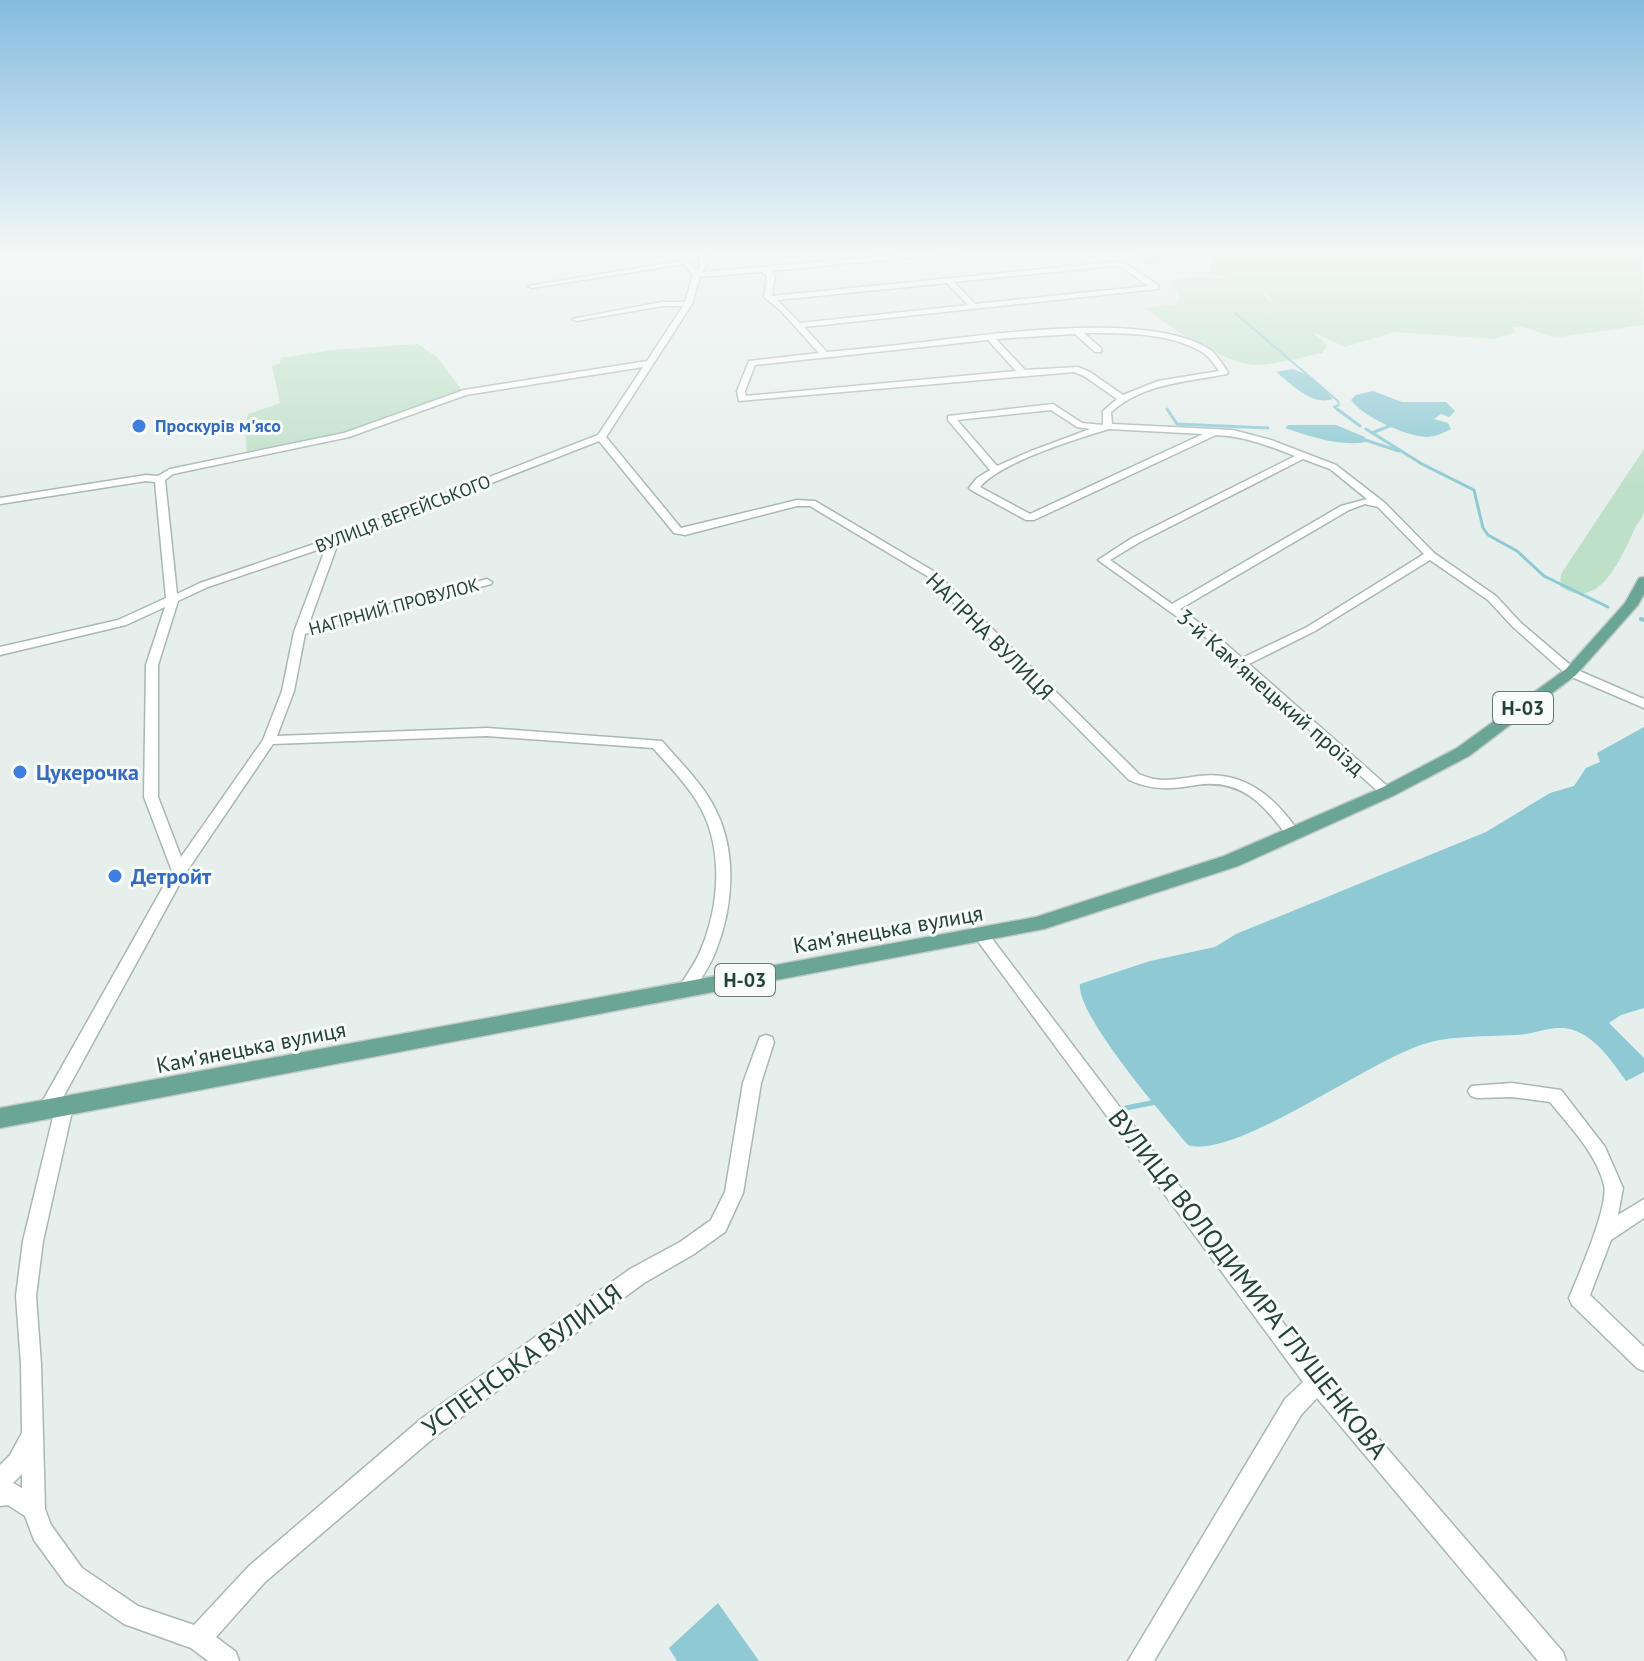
<svg xmlns="http://www.w3.org/2000/svg" width="1644" height="1661" font-family="'PT Sans',sans-serif">
	<style>
		.green { fill: #bfe0c8 }
		.water { fill: #8ec9d4 }
		.lines { fill: none; stroke-linecap: round; stroke-linejoin: round }
		.stream-far3 { stroke: #8ec9d4; stroke-width: 2 }
		.stream-far2 { stroke: #8ec9d4; stroke-width: 3 }
		.stream-far1 { stroke: #8ec9d4; stroke-width: 4 }
		.stream { stroke: #8ec9d4; stroke-width: 5 }
		.minor-casing { stroke: #a8b8b2; stroke-width: 3 }
		.major-casing { stroke: #c2cac8; stroke-width: 3 }
		.minor { fill: #fff; fill-rule: evenodd }
		.major { fill: #6aa596; fill-rule: evenodd }
		.shop-dot { fill: #3f7fe0; stroke: #f7fbf9; stroke-width: 3 }
		.labels { text-anchor: middle; stroke-width: 6; stroke-linejoin: round; paint-order: stroke }
		.far-shop-label { font-size: 18px; font-weight: bold; fill: #366cbe; stroke: #f7fbf9; text-anchor: start }
		.far-street-label { font-size: 18px; fill: #24423a; stroke: #f7fbf9 }
		.shield { fill: #f7fbf9; stroke: #637a73; stroke-width: 2 }
		.shield-label { font-size: 20px; font-weight: bold; fill: #24423a }
		.street-label { font-size: 22px; fill: #24423a; stroke: #f7fbf9 }
		.shop-label { font-size: 22px; font-weight: bold; fill: #366cbe; stroke: #f7fbf9; text-anchor: start }
		.near-street-label { font-size: 26px; fill: #24423a; stroke: #f7fbf9 }
	</style>
	<rect width="100%" height="100%" fill="#e6efeb"/>
	<g class="green">
		<path d="M1145,252H1642L1644,325L1559,337C1542,337 1530,325 1513,327L1515,332L1495,339L1394,332L1345,347L1313,332L1327,346L1322,353C1301,357 1276,365 1255,365C1229,365 1165,326 1146,308L1176,304L1180,298L1171,281C1190,273 1242,278 1260,290C1265,294 1268,300 1273,303L1266,292L1210,272L1212,258C1187,248 1156,272 1133,261Z"/>
		<path d="M418,344L437,357L464,393L372,427L247,457L245,426L248,414L280,403L272,366L280,363L281,358L331,350Z"/>
		<path d="M1644,449C1644,468 1644,493 1644,511C1643,517 1638,523 1635,528C1623,554 1599,615 1560,586L1561,574Z"/>
	</g>
	<g class="water">
		<path d="M1293,369L1312,377L1333,399C1311,406 1293,385 1276,372Z"/>
		<path d="M1373,391L1402,402H1446L1455,411L1449,417L1441,414L1434,419L1448,423L1451,429C1443,433 1435,437 1426,437C1406,436 1363,417 1351,400L1356,395Z"/>
		<path d="M1288,425H1336L1365,437L1366,442C1340,447 1309,436 1285,428Z"/>
		<path d="M1644,727V1008L1621,1015L1609,1023L1644,1058V1072L1626,1081C1610,1058 1589,1026 1557,1028C1543,1029 1529,1035 1515,1035C1486,1037 1452,1035 1424,1044C1370,1060 1234,1160 1188,1145C1165,1117 1076,1015 1080,984L1150,961L1215,947L1236,934L1486,832L1550,793L1574,786L1586,768L1600,762L1597,753Z"/>
		<path d="M718,1603L759,1661H677L669,1648Z"/>
	</g>
	<g class="lines">
		<path class="stream-far3" d="M1235,313L1338,401L1339,405L1334,407L1339,411"/>
		<g class="stream-far2">
			<path d="M1167,409L1177,424L1268,428"/>
			<path d="M1337,409L1360,426"/>
			<path d="M1366,429L1422,464L1474,490L1483,528L1488,535L1517,551L1544,576L1608,607"/>
			<path d="M1372,433L1394,424"/>
			<path d="M1362,439L1399,451"/>
		</g>
		<path class="stream-far1" d="M1641,619L1644,620"/>
		<path class="stream" d="M1126,1108L1156,1102"/>
		<defs>
			<g id="minor">
				<path d="M699,252H705L706,267L702,272L936,252H968L770,271L775,275L772,296L1114,262L1126,264L1158,285V289L804,327L827,352C859,349 892,346 924,342C994,334 1149,311 1209,349C1216,353 1223,365 1228,372L1227,374C1186,382 1144,383 1111,412L1112,424L1233,430L1271,440L1336,465L1385,503L1434,553L1496,596L1521,623L1575,669L1644,699V708L1567,675L1513,627L1488,600L1430,560L1315,631L1249,664L1394,792L1392,795H1382L1208,639L1098,560L1132,538L1295,456C1269,446 1244,436 1216,435L1034,520H1026L971,490L969,488L977,478L990,470L948,420V416L1053,404L1082,423L1103,425V411L1117,399L1084,376L1074,372L739,401L737,391L749,361L819,353L780,310L764,297L767,276L762,272L700,277L692,304L606,437L681,528L797,500L815,501L935,572L1139,774C1160,784 1177,779 1199,776C1245,770 1276,798 1300,834L1298,837H1288C1263,804 1242,778 1196,785C1172,789 1153,791 1129,780L927,576L810,506H797L685,535L674,533L599,441L338,543L308,626L487,579L492,582L491,584L305,634L294,691L277,736L487,728L662,741C679,761 699,780 712,803C738,848 734,906 715,953C709,968 699,981 691,995L685,997L679,995L677,991C684,978 693,967 699,954C720,907 725,845 696,800C684,781 668,765 653,748L487,736L273,744L185,874L61,1101L70,1102L73,1107L43,1241L36,1296L41,1364L45,1509L51,1525L82,1568L138,1606L194,1625L249,1566L421,1419L630,1269L680,1242L711,1220L725,1192L743,1083L758,1042L760,1037L766,1035L772,1037L774,1042L761,1083L743,1193L725,1232L694,1254L644,1283L437,1435L265,1582L216,1637L236,1652L239,1661H208L191,1648L124,1624L66,1584L34,1540L25,1516L8,1505L0,1506V1465L10,1455L22,1433L21,1364L16,1296L23,1241L54,1113L47,1116L41,1114L38,1109L172,871L144,797L146,665L165,607L126,625L0,655V647L118,620L166,598L155,482L146,481L0,504V498L146,475L158,476L170,469L344,433L464,390L647,361L683,306H662L576,321L572,319L662,302H685L693,275L684,264L532,288L528,286L686,260L697,270L700,267ZM1114,266L1122,267L1148,286L975,304L954,282ZM947,283L968,305L800,323L777,300ZM1084,333C1122,333 1168,332 1202,352C1209,356 1214,364 1219,371L1158,381L1123,395L1090,372L1078,367L1025,370L996,339L1075,334L1095,352H1101V348ZM988,340L1016,371L746,396L745,391L755,365ZM643,367L598,435L329,539L200,583L177,594L165,480L173,474L349,437L466,395ZM1051,410L1077,427L1090,429L1031,451L997,466L957,420ZM1109,429L1203,434L1030,514L980,487C1001,462 1076,439 1109,429ZM1303,459L1330,469L1367,499L1341,506L1172,604L1110,560L1140,542ZM1365,504L1378,507L1424,554L1307,627L1242,658L1216,635L1180,609L1349,510ZM326,547L294,632L282,691L263,740L181,857L158,797V665L178,601L208,587ZM22,1474V1488L13,1483Z"/>
				<path d="M982,930L987,932L1316,1366L1563,1652L1566,1661H1538L1317,1398L1301,1415L1154,1661H1128L1285,1399L1303,1382L977,940L974,936L977,932Z"/>
				<path d="M1512,1083L1561,1090L1605,1147L1623,1188L1618,1215L1644,1199V1218L1611,1240L1590,1295L1644,1347V1371L1637,1368L1572,1305L1569,1298C1578,1276 1609,1206 1604,1185C1596,1153 1570,1127 1550,1102L1512,1097L1477,1098L1471,1096L1468,1091L1471,1086Z"/>
			</g>
			<path id="major" d="M1644,577V594L1638,605L1576,675L1469,756L1393,796L1238,866L1044,929L0,1128V1108L1036,917L1224,856L1381,788L1457,748L1566,669L1625,603L1639,578Z"/>
		</defs>
		<use href="#minor" class="minor-casing"/>
		<use href="#major" class="major-casing"/>
		<use href="#minor" class="minor"/>
		<use href="#major" class="major"/>
	</g>
	<linearGradient id="sky" x2="0" y2="1"><stop stop-color="#84bce0"/><stop offset="0.52" stop-color="#f4f8f6"/><stop offset="1" stop-color="#f4f8f6" stop-opacity="0"/></linearGradient>
	<rect width="1644" height="485" fill="url(#sky)"/>
	<g class="shop-dot">
		<circle cx="139" cy="426" r="8"/>
		<circle cx="20" cy="772" r="8"/>
		<circle cx="115" cy="876" r="8"/>
	</g>
	<g class="labels">
		<g class="far-shop-label">
			<text x="155" y="432">Проскурів м'ясо</text>
		</g>
		<g class="far-street-label">
			<text transform="translate(403 514) rotate(-21)" y="6">ВУЛИЦЯ ВЕРЕЙСЬКОГО</text>
			<text transform="translate(394 607) rotate(-15)" y="6">НАГІРНИЙ ПРОВУЛОК</text>
		</g>
		<g class="shield">
			<rect x="1493" y="692" width="60" height="32" rx="6"/>
			<rect x="715" y="964" width="60" height="32" rx="6"/>
		</g>
		<g class="shield-label">
			<text x="1523" y="715">Н-03</text>
			<text x="745" y="987">Н-03</text>
		</g>
		<g class="street-label">
			<text transform="translate(990 636) rotate(45)" y="8">НАГІРНА ВУЛИЦЯ</text>
			<text transform="translate(1271 692) rotate(41)" y="8">3-й Камʼянецький проїзд</text>
			<text transform="translate(888 929) rotate(-10)" y="8">Камʼянецька вулиця</text>
			<text transform="translate(251 1047) rotate(-11)" y="8">Камʼянецька вулиця</text>
		</g>
		<g class="shop-label">
			<text x="36" y="780">Цукерочка</text>
			<text x="131" y="884">Детройт</text>
		</g>
		<g class="near-street-label">
			<text transform="translate(1248 1284) rotate(52)" y="9">ВУЛИЦЯ ВОЛОДИМИРА ГЛУШЕНКОВА</text>
			<text transform="translate(522 1360) rotate(-36)" y="9">УСПЕНСЬКА ВУЛИЦЯ</text>
		</g>
	</g>
</svg>
